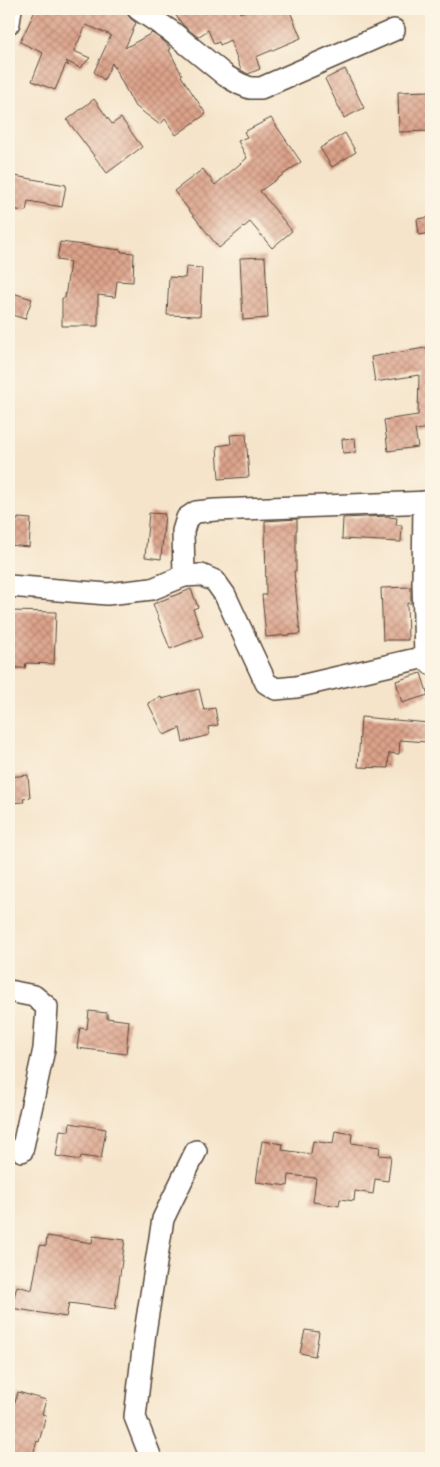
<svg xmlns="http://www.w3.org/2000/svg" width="440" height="1467" font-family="'Indie Flower',sans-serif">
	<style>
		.building { fill: url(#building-cross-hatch) }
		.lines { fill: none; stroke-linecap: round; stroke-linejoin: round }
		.minor-casing { stroke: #574638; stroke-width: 24 }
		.minor { stroke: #fff; stroke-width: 21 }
	</style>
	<defs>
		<pattern id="building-cross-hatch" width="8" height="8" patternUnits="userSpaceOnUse" patternTransform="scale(1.25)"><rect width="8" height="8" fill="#dca28a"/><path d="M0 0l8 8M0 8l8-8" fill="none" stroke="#b48470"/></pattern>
	</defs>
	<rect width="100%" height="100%" fill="#fcf5e5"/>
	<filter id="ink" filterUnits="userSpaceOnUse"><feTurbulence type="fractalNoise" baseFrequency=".02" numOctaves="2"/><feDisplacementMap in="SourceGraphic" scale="10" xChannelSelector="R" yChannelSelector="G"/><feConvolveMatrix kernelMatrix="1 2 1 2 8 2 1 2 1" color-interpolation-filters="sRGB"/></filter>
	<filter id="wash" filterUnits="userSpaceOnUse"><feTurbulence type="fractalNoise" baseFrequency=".0096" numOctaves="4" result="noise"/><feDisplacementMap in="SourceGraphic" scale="20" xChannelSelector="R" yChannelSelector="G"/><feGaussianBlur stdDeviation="1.12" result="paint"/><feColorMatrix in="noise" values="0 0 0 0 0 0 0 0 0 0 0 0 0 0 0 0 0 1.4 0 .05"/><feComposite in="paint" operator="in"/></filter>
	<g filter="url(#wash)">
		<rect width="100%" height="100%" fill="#f5e4ca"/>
		<g id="blocks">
			<g class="building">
				<path d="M36,9H114L127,14L131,19L136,23L125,48L152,33L165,42L171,49L169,50L182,75L181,76L206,114L176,135L165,119L160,125L134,105L112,63L104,80L94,72L111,35L86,25L74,51L90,58L80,68L66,61L69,66L66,64L55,90L32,81L43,53L20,42Z"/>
				<path d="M171,9H238L240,13L250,9H289L301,38L256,57L260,69L248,74L241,70L230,40L220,45L219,42L214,44L208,30L198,37L183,25Z"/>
				<path d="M345,69L364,108L344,118L325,79Z"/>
				<path d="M431,91V131L399,132L398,92Z"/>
				<path d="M94,99L112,124L121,118L142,147L107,173L67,120Z"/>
				<path d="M271,118L301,162L260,191L292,231L272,248L250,222L219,248L174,191L203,169L215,185L247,158L238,141L247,137L244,132Z"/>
				<path d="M345,133L356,152L332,167L320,148Z"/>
				<path d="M9,175L66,185L62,207L28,201L26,211L9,209Z"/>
				<path d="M431,217V233L419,235L417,219Z"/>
				<path d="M60,242L121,250V252L134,253L133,282L117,281L115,297L98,295V326H62V298H65L70,262L57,260Z"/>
				<path d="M265,257L268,318L243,320L240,258Z"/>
				<path d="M186,267L202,268L200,316L167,315L169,277L185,278Z"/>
				<path d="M13,293L32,299L25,319L9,314V306Z"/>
				<path d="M431,347V428L415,430L418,447L388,451L384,420L418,415L419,375L375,382L371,357Z"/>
				<path d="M246,434L249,477L219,479L217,446L231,444L230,435Z"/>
				<path d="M355,438L356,452L343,453L342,439Z"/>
				<path d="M149,513L165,514L161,559L145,557Z"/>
				<path d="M389,516V517L397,518L396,525H402L401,542L342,539L343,518Z"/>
				<path d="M18,518L31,519L29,547L9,545V519L18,520Z"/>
				<path d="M297,519V530H296V571H294L300,634L266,637L262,595H266L265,521Z"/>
				<path d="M411,587V603H407L408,640H383L381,588Z"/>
				<path d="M191,589L198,607L193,609L203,636L170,649L153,604Z"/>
				<path d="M9,611L56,612L54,664L26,663L25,668H9Z"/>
				<path d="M421,673L428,695L402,703L396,681Z"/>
				<path d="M199,689L204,710L215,708L218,725L208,727L209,735L183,742L180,728L164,735L148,703L161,697L162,699Z"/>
				<path d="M361,717L429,723L427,742L400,740L399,754L389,753L388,768L358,767Z"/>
				<path d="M28,775L30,798L23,799L24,802L9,803V777Z"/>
				<path d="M89,1011L107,1013V1018L129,1021L126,1054L77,1048L80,1028L87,1029Z"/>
				<path d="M70,1123L106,1129L101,1159L81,1156L80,1160L56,1156L60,1130L69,1131Z"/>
				<path d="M335,1131L352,1134L351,1143L380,1147L379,1155L391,1156L388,1181L375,1179L373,1194L355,1191L354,1201L340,1199L339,1206L313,1202L316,1178L289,1175L288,1186L256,1182L262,1141L283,1144L282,1150L311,1154L313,1141L333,1144Z"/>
				<path d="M47,1236L92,1243L93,1236L125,1240L115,1309L69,1303L66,1317L11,1308L17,1286L32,1290L40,1245L46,1246Z"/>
				<path d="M305,1330L319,1332L315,1356L300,1353Z"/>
				<path d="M18,1392L46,1400L42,1414L46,1415L39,1442L37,1441L32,1458H9V1414L12,1401L15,1402Z"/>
			</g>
		</g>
	</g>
	<g filter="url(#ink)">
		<use href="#blocks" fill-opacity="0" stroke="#574638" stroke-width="1"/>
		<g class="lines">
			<defs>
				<g id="minor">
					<path d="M138,9L172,32L226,76L240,84L250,88H261L394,30"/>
					<path d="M9,23L11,9"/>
					<path d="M424,502L423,583L425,657L431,664"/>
					<path d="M184,576L183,531L187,518L196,512L215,510L431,502"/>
					<path d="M9,586L107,594L152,589L184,576L201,575L215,581L225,595L266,683L276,689L296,687L425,657"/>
					<path d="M9,991L34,996L47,1007L44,1049L22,1151"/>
					<path d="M151,1458L135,1417L145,1332L163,1219L196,1151"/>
				</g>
			</defs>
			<use href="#minor" class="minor-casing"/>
			<use href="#minor" class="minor"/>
		</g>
	</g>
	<rect width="440" height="1467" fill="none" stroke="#fcf5e5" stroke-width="30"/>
</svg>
